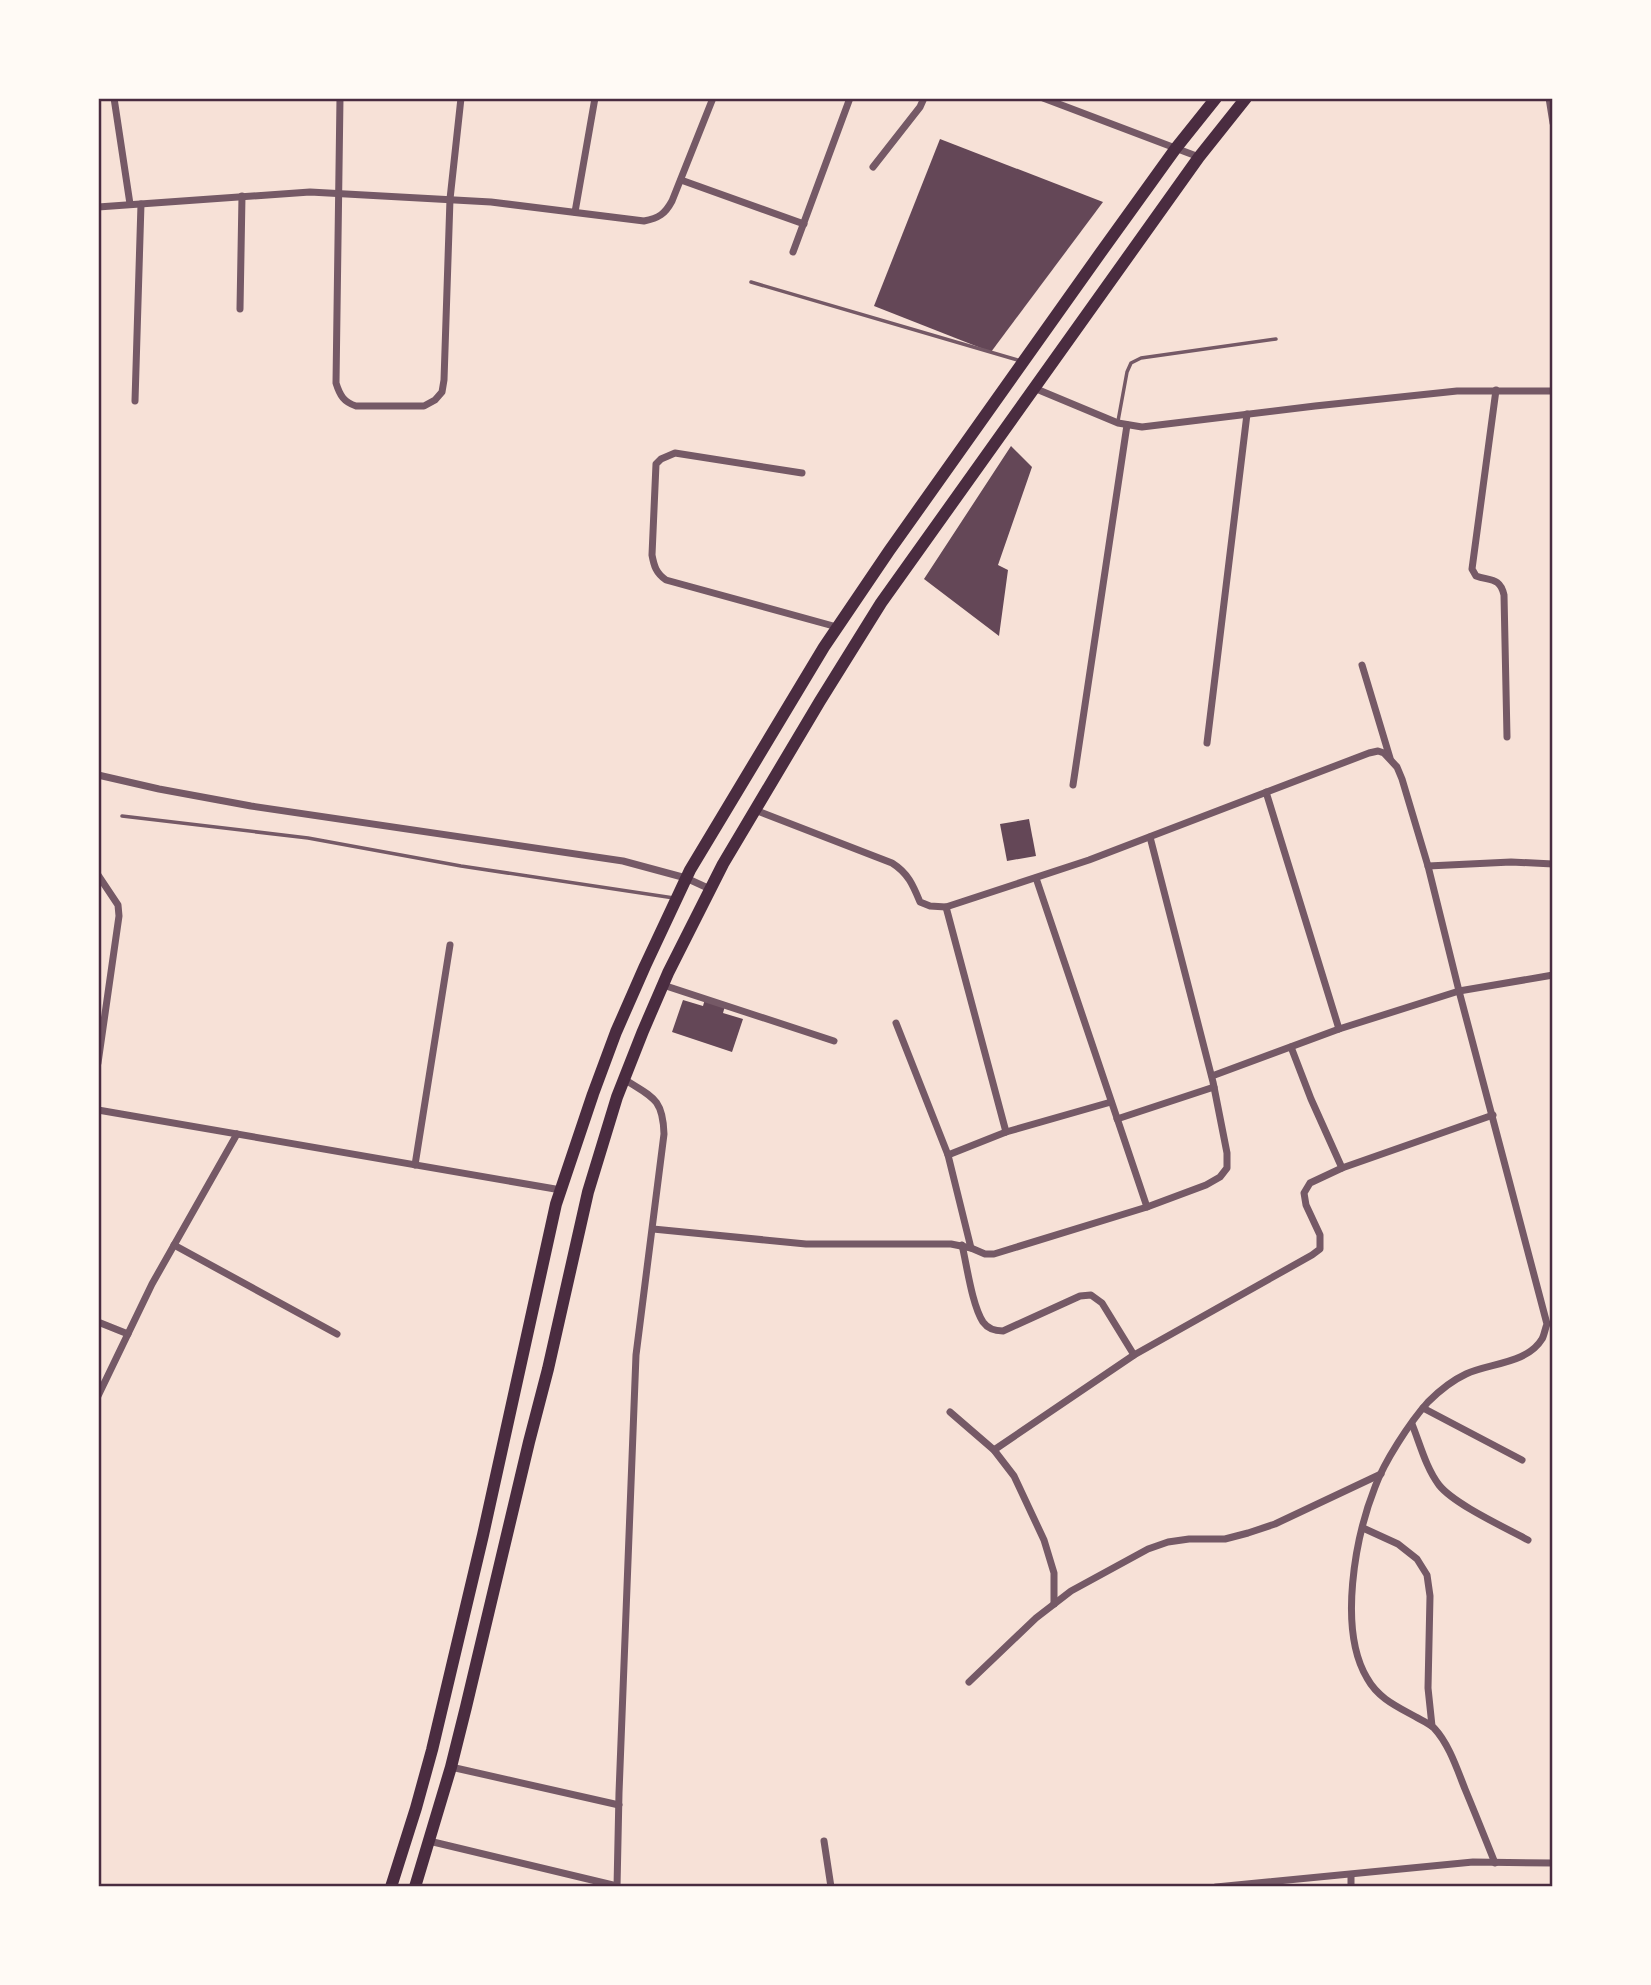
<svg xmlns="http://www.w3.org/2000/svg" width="1651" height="1985" font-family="Ubuntu,sans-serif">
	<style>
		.building { fill: #644757 }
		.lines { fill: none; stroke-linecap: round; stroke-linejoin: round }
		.service { stroke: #755966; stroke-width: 3.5 }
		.minor { stroke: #755966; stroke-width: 7 }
		.trunk { stroke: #4a2c40; stroke-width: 12 }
		.neatline { fill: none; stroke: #4a2c40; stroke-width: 2.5 }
	</style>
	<rect width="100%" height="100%" fill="#f7e1d7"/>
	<g class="building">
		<path d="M940,139L1103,202L991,352L874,306Z"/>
		<path d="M1011,446L1032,467L998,565L1008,570L999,636L924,579Z"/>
		<path d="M1029,819L1036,856L1007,861L1000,824Z"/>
		<path d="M705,999L725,1006L723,1013L743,1019L732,1052L672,1032L683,1000L703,1006Z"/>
	</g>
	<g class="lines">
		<g class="service">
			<path d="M751,282L1021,361"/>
			<path d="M1118,421L1127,372L1131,363L1141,358L1276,339"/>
			<path d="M122,816L308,838L461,866L674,898"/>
		</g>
		<g class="minor">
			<path d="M114,98L130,204"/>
			<path d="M340,98L336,383C340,396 344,402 356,406H424L435,400L442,392L444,380L450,199L461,98"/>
			<path d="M1043,98L1199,157"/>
			<path d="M1549,98L1553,123"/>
			<path d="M873,167L920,107L924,98"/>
			<path d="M681,180L804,224"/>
			<path d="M98,207L310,192L491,202L644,221C659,218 665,214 672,201L713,98"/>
			<path d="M575,212L595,98"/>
			<path d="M793,252L850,98"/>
			<path d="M240,309L242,196"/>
			<path d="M1034,388L1118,423L1142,427L1315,406L1457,391H1553"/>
			<path d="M1496,390L1472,569L1476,576C1490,581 1500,577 1504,595L1507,737"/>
			<path d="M135,401L141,204"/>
			<path d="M802,473L675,453L661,459L656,464L652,555C654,566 656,573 666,580L837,627"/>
			<path d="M1362,665L1390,758"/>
			<path d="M1207,743L1247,414"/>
			<path d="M98,775L159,789L251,806L623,861L686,878L710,889"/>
			<path d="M1073,785L1127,425"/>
			<path d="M1266,792L1339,1029"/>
			<path d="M755,810L892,863C908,873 913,885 920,902L930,906L946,907L1089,860L1369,753L1378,751L1384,753L1397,767L1402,779L1428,866L1459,991L1547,1324C1545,1329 1544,1336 1542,1339C1527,1364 1489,1363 1466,1374C1451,1381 1440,1390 1428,1402C1410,1422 1384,1462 1375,1487C1355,1538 1338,1629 1367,1678C1378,1698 1396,1706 1416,1717C1421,1720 1429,1723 1434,1728C1449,1744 1457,1769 1465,1789C1475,1813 1485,1838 1495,1863"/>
			<path d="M1428,866L1511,862L1553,864"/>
			<path d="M98,875L118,905L119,916L98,1063"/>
			<path d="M1036,878L1147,1207"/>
			<path d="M946,907L1006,1132"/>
			<path d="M663,985L834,1041"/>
			<path d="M896,1023L948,1155L971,1248L985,1254H994L1147,1207L1206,1185L1220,1177L1227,1168V1153L1213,1082L1150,837"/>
			<path d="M1291,1047L1311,1099L1342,1168"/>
			<path d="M1212,1076L1339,1029L1459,991L1553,975"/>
			<path d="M98,1110L561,1190"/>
			<path d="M1117,1119L1214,1087"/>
			<path d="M948,1155L1006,1132L1111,1102"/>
			<path d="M415,1165L450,945"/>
			<path d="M653,1229L806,1244H951L971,1248"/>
			<path d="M174,1245L337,1334"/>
			<path d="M962,1245C967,1266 972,1305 983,1322C988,1329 995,1331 1003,1331L1080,1296L1091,1295L1102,1303L1134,1355"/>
			<path d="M98,1322L128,1334"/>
			<path d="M98,1396L152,1284L237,1134"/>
			<path d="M1423,1408L1522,1460"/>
			<path d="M950,1412L994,1450L1014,1476L1044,1540L1054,1573V1604"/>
			<path d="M1412,1424C1420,1444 1426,1468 1439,1485C1454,1504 1504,1527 1528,1540"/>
			<path d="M994,1450L1134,1355L1312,1255L1320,1249V1235L1306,1205L1304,1193L1310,1183L1342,1168L1493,1115"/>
			<path d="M1363,1528L1398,1544L1417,1559L1427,1575L1430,1596L1428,1688L1432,1726"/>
			<path d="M969,1682L1036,1618L1071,1591L1148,1549L1168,1542L1189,1539H1225L1248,1533L1275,1524L1381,1474"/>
			<path d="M451,1767L619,1805"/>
			<path d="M429,1841L617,1886"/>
			<path d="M824,1841L831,1887"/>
			<path d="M617,1887L619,1793L636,1355L664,1134C663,1098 652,1097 624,1079"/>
			<path d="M1216,1887L1473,1862L1553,1863"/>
			<path d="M1351,1887V1875"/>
		</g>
		<g class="trunk">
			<path d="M391,1887L416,1808L432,1750L483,1535L556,1204L593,1094L616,1032L645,966L690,870L824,647L889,551L1099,255L1176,148L1216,98"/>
			<path d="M415,1887L451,1767L466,1707L529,1442L548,1369L588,1192L617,1097L643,1031L668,973L723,864L820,701L881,603L1199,157L1246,98"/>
		</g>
	</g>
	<rect width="1651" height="1985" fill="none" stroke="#fffaf5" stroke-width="200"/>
	<rect x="100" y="100" width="1451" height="1785" class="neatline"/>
</svg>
